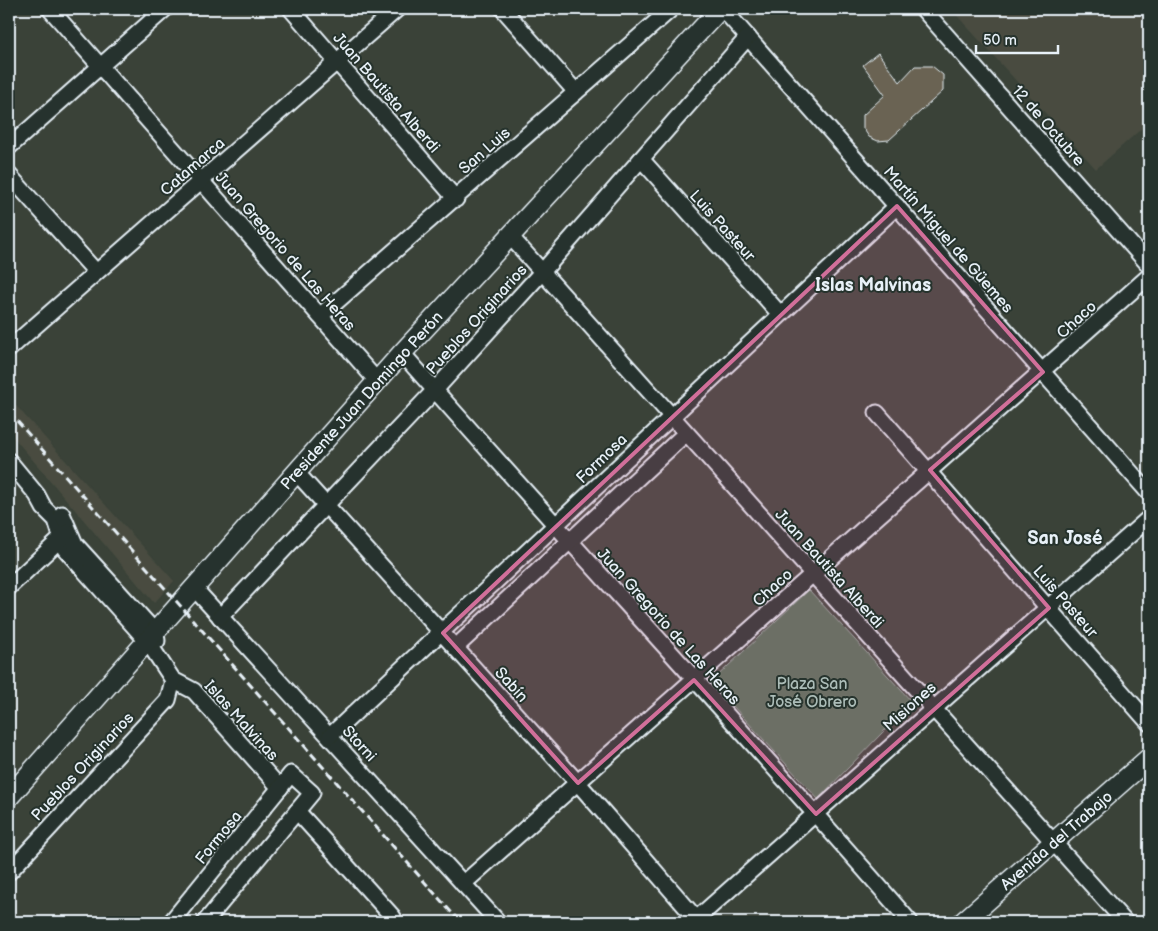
<svg xmlns="http://www.w3.org/2000/svg" width="1158" height="931" font-family="'Balsamiq Sans',sans-serif">
	<style>
		.built { fill: #484c40 }
		.green { fill: #527058; stroke: #9db0a8 }
		.building { fill: #6a6453; stroke: #e8f1f8 }
		.lines { fill: none; stroke-linecap: round; stroke-linejoin: round }
		.minor-casing { stroke: #e8f1f8; stroke-width: 19 }
		.major-casing { stroke: #e8f1f8; stroke-width: 22 }
		.minor { stroke: #26332d; stroke-width: 15 }
		.major { stroke: #26332d; stroke-width: 19 }
		.rail { stroke: #e8f1f8; stroke-width: 3; stroke-dasharray: 8 4; stroke-linecap: butt }
		.marked { fill: #d16f9a; fill-opacity: 0.2; stroke: #d16f9a; stroke-width: 4; stroke-linejoin: round }
		.labels { text-anchor: middle; stroke-width: 4; stroke-linejoin: round; paint-order: stroke }
		.street-label { font-size: 16px; fill: #e8f1f8; stroke: #26332d }
		.park-label { font-size: 16px; fill: #acbdb8; stroke: #26332d }
		.neighbourhood-label { font-size: 18px; font-weight: bold; fill: #e8f1f8; stroke: #26332d }
	</style>
	<rect width="100%" height="100%" fill="#3a4238"/>
	<filter id="ink" filterUnits="userSpaceOnUse"><feTurbulence type="fractalNoise" baseFrequency=".02" numOctaves="2"/><feDisplacementMap in="SourceGraphic" scale="10" xChannelSelector="R" yChannelSelector="G"/><feConvolveMatrix kernelMatrix="1 2 1 2 8 2 1 2 1" color-interpolation-filters="sRGB"/></filter>
	<g filter="url(#ink)">
		<g class="built">
			<path d="M951,9H1149V122L1096,169Z"/>
			<path d="M9,398L174,581L154,603L9,432Z"/>
		</g>
		<path class="green" d="M809,590L912,702L818,799L711,682Z"/>
		<path class="building" d="M878,53L900,82L915,66H932L943,75V91L889,140L878,141L869,137L863,128V115L885,95L863,65Z"/>
		<g class="lines">
			<defs>
				<g id="minor">
					<path d="M50,9L377,381"/>
					<path d="M291,9L456,199"/>
					<path d="M503,9L576,92"/>
					<path d="M723,9L1149,493"/>
					<path d="M923,9L1149,265"/>
					<path d="M9,147L165,9"/>
					<path d="M641,159L780,314"/>
					<path d="M9,175L96,272"/>
					<path d="M510,236L1125,922"/>
					<path d="M320,316L671,9"/>
					<path d="M9,349L397,9"/>
					<path d="M402,353C570,544 744,730 910,922"/>
					<path d="M877,413L1149,723"/>
					<path d="M9,461L37,495L44,508L56,520L65,549L148,642L173,680L194,691L280,788"/>
					<path d="M296,472L578,783L699,922"/>
					<path d="M62,514L75,544L156,633L157,641"/>
					<path d="M9,587L68,532"/>
					<path d="M195,589L498,922"/>
					<path d="M220,617L435,390L542,272L748,37"/>
					<path d="M456,647L686,433"/>
					<path d="M330,736L897,206"/>
					<path d="M297,811L393,917"/>
					<path d="M9,872L168,700L173,680"/>
					<path d="M463,884L1149,276"/>
					<path d="M171,922L291,774L312,793L205,922"/>
					<path d="M693,922L1149,518"/>
				</g>
				<g id="major">
					<path d="M9,797L402,353L720,9"/>
					<path d="M963,922L1149,758"/>
				</g>
			</defs>
			<use href="#minor" class="minor-casing"/>
			<use href="#major" class="major-casing"/>
			<use href="#minor" class="minor"/>
			<use href="#major" class="major"/>
			<path class="rail" d="M9,412L460,922"/>
		</g>
	</g>
	<path class="marked" d="M897,206L1043,372L930,470L1049,608L816,814L694,680L578,783L443,633Z"/>
	<g class="labels">
		<g class="street-label">
			<text transform="translate(387 92) rotate(49)" y="6">Juan Bautista Alberdi</text>
			<text transform="translate(1049 125) rotate(49)" y="6">12 de Octubre</text>
			<text transform="translate(484 150) rotate(-41)" y="6">San Luis</text>
			<text transform="translate(192 166) rotate(-41)" y="6">Catamarca</text>
			<text transform="translate(723 225) rotate(48)" y="6">Luis Pasteur</text>
			<text transform="translate(949 239) rotate(49)" y="6">Martín Miguel de Güemes</text>
			<text transform="translate(286 251) rotate(49)" y="6">Juan Gregorio de Las Heras</text>
			<text transform="translate(476 319) rotate(-48)" y="6">Pueblos Originarios</text>
			<text transform="translate(1076 319) rotate(-42)" y="6">Chaco</text>
			<text transform="translate(361 400) rotate(-48)" y="6">Presidente Juan Domingo Perón</text>
			<text transform="translate(601 458) rotate(-44)" y="6">Formosa</text>
			<text transform="translate(830 568) rotate(48)" y="6">Juan Bautista Alberdi</text>
			<text transform="translate(772 587) rotate(-42)" y="6">Chaco</text>
			<text transform="translate(1066 601) rotate(49)" y="6">Luis Pasteur</text>
			<text transform="translate(669 626) rotate(48)" y="6">Juan Gregorio de Las Heras</text>
			<text transform="translate(512 684) rotate(48)" y="6">Sabín</text>
			<text transform="translate(909 706) rotate(-42)" y="6">Misiones</text>
			<text transform="translate(242 720) rotate(48)" y="6">Islas Malvinas</text>
			<text transform="translate(360 743) rotate(48)" y="6">Storni</text>
			<text transform="translate(82 766) rotate(-47)" y="6">Pueblos Originarios</text>
			<text transform="translate(218 837) rotate(-51)" y="6">Formosa</text>
			<text transform="translate(1056 840) rotate(-41)" y="6">Avenida del Trabajo</text>
		</g>
		<g class="park-label">
			<text x="812" y="689">Plaza San<tspan x="812" dy="18">José Obrero</tspan></text>
		</g>
		<g class="neighbourhood-label">
			<text x="873" y="291">Islas Malvinas</text>
			<text x="1065" y="544">San José</text>
		</g>
	</g>
	<rect width="1158" height="931" fill="none" stroke="#26332d" stroke-width="30"/>
	<rect x="15" y="15" width="1128" height="901" fill="none" stroke="#e8f1f8" stroke-width="2" filter="url(#ink)"/>
	<path d="M976 45v8h82v-8" fill="none" stroke="#e8f1f8" stroke-width="2.5"/>
	<text x="983" y="45" font-size="15" fill="#e8f1f8" stroke="#26332d" stroke-width="4" paint-order="stroke">50 m</text>
</svg>
